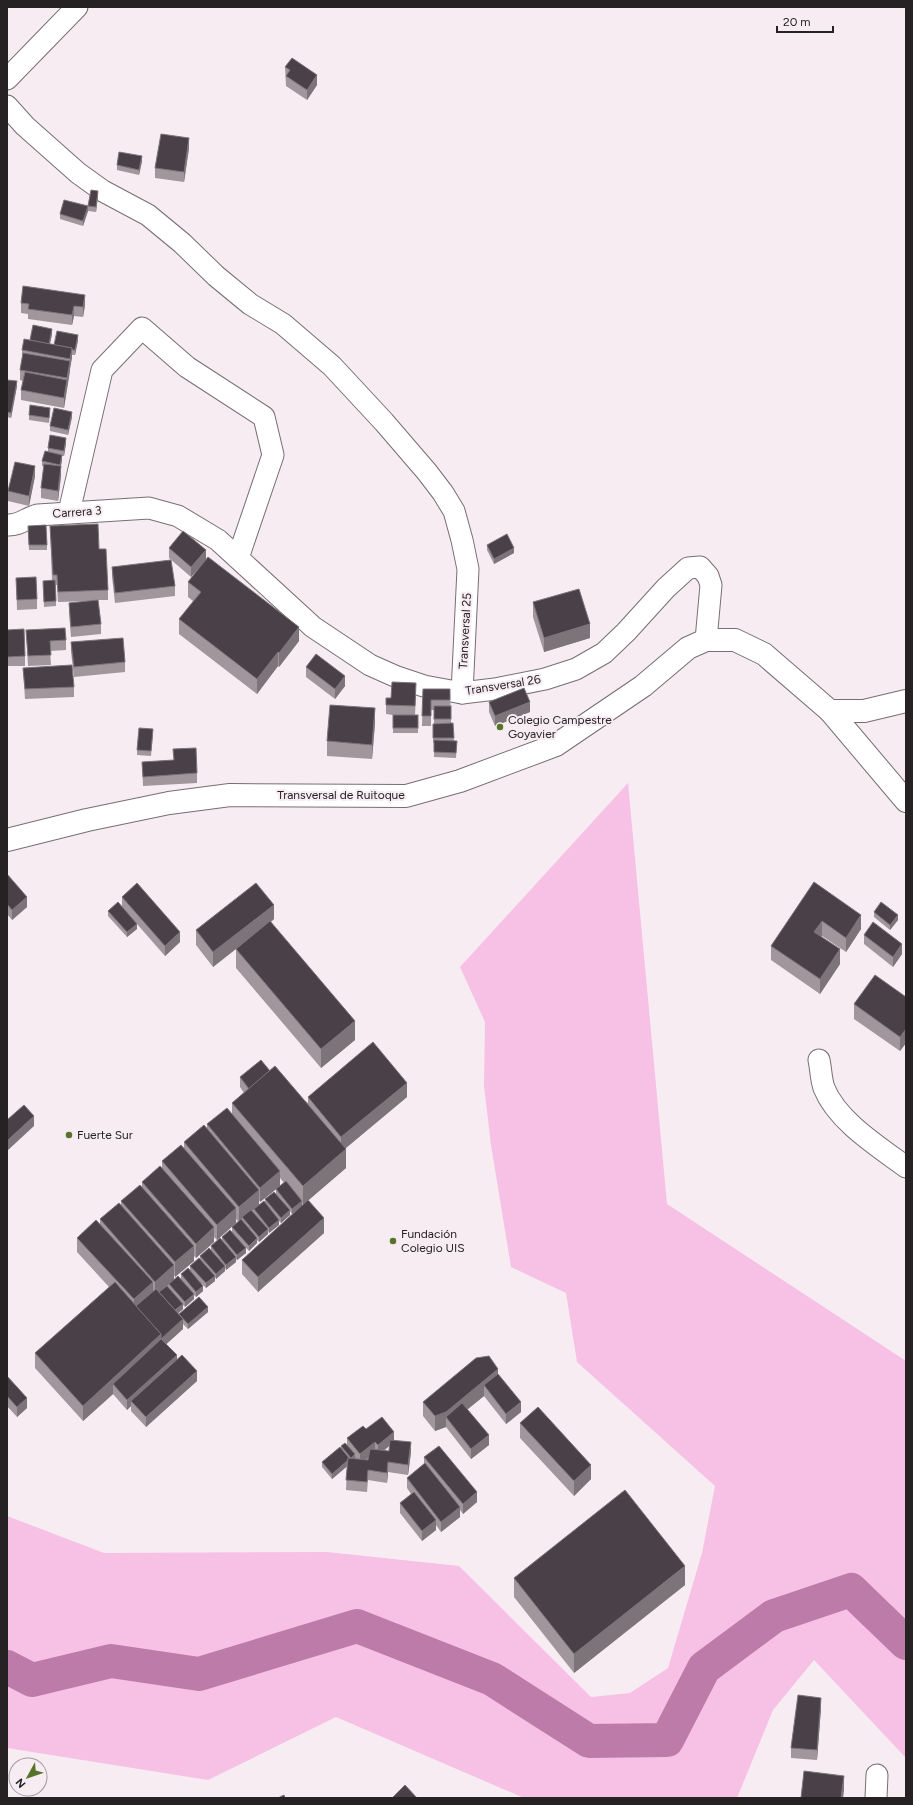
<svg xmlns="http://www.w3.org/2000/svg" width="913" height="1805" font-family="Figtree,sans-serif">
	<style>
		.green { fill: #f7c0e5 }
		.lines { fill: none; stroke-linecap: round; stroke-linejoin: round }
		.river { stroke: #bd7ba9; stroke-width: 34 }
		.street-casing { stroke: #776e73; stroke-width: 23 }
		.secondary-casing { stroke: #776e73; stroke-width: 24 }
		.street { stroke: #fff; stroke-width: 21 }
		.secondary { stroke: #fff; stroke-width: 22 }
		.wall { fill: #a0969c; fill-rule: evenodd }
		.shaded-wall { fill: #7d747a }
		.building { fill: #494147; stroke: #7d747a }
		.poi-dot { fill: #55742a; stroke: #f6ecf2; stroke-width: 1.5 }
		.labels { text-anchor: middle; stroke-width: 4; stroke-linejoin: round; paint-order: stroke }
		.street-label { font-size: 12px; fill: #262224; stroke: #f6ecf2 }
		.poi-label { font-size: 12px; fill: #262224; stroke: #f6ecf2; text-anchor: start }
	</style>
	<rect width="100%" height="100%" fill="#f6ecf2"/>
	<path class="green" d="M628,783L667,1204L906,1361V1758L814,1660L773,1710L737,1798H524L336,1717L208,1780L7,1748V1516L104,1553L327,1552L459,1566L591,1697L630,1693L668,1668L702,1553L715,1486L577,1362L566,1293L511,1267L491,1145L484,1086L485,1022L460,967Z"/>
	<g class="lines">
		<path class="river" d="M7,1667L32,1680L111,1661L199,1674L357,1626L492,1679L589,1741L667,1740L704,1668L774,1616L851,1590L906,1643"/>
		<defs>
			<g id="street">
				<path d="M7,79L77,7"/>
				<path d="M7,106L25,126L78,173L103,191L148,215L182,243L216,276L250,304L283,324L332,366L384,422L427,472L443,493L454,511L462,540L468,569L462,693"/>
				<path d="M69,512L102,370L142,328L187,367L264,417L273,455L238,558"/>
				<path d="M7,525C19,526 26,518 38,515L149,508L178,516L218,540L313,627L370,665L397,677L424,686L462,693L495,689L545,679L576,669L604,653L626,632L666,588L688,568L700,567L708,576L711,585L706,640"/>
				<path d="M819,1060C821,1069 821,1080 824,1088C837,1121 879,1147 906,1167"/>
				<path d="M876,1798L877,1775"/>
			</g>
			<g id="secondary">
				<path d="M830,711H864L906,701"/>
				<path d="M7,840L87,820L169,803L230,795L406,796L460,781L556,745L643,686L688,648L706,640H735L764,654L830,711L906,801"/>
			</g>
		</defs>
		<use href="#street" class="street-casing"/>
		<use href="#secondary" class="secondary-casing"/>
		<use href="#street" class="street"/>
		<use href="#secondary" class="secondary"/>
	</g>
	<g class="wall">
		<path d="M285,67L317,85L307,100L286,86Z"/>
		<path d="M189,148L184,182L155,178V168Z"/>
		<path d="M142,161L139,175L117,170V165Z"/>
		<path d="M98,196L96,212L88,211V206Z"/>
		<path d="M88,211L83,226L60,219V214Z"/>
		<path d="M21,303L85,305L83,317L74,316L72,325L28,319V314L21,313Z"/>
		<path d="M52,334L50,344L54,345L78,340L75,355H72L64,408L21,400V390L23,381L20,380V370L22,358V350L30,340Z"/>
		<path d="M7,380L17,386L11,418L7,417Z"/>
		<path d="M50,413L49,423L29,420V415Z"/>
		<path d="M72,417L68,435L50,431V426Z"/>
		<path d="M66,443L64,456H62V460L61,466V476L58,501L41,498V488L44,466H42V461L48,452V448Z"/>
		<path d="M35,476L29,506L8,501V491Z"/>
		<path d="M28,526L47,545V550H29Z"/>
		<path d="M50,526L99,549L108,590V600H98L101,624V634L71,637L69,613V603L91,601L58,602L57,585H56V606L44,607L43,586L52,581Z"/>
		<path d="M487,545L514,553L494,564L487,550Z"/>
		<path d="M169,548L206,560L299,641L279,667L278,666L257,694L179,634V619L193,601L188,597V582L202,564L191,577L169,558Z"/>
		<path d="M112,567L175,586V596L115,603L112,577Z"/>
		<path d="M16,578L37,599V609L17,610Z"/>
		<path d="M533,602L590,638L544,652L533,617Z"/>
		<path d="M7,630L25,656V666H7Z"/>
		<path d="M26,630L66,640V650L50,651L51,665L28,666Z"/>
		<path d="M71,642L125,662V672L74,677L71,652Z"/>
		<path d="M306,667L345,686L335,699L306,677Z"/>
		<path d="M23,668L74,687V697L25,699Z"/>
		<path d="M423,689H450L451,723H453L454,741H457L456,758L434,757V743H433V724H434V710H431V726H422Z"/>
		<path d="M416,693L415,715H418V733H393V715L386,714V698H391Z"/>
		<path d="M489,702L530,712L495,726L489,712Z"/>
		<path d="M375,723L372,759L327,756V741Z"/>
		<path d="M153,734L151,756L137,755V750Z"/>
		<path d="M173,749L197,773V783L143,786L142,762L174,760Z"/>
		<path d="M7,874L27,907L12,920L7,914Z"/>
		<path d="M814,882L861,929L846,952L822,936H821L840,964L820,994L771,960V946Z"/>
		<path d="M122,897L180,942L165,956L137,924V929L127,937L108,916V911L122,906Z"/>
		<path d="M874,912L898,920L890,930L874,917Z"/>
		<path d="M274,919L271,922L355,1040L321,1068L236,968V949L238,947L213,967L196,945V930Z"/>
		<path d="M864,935L902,954L893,967L864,944Z"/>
		<path d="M906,997V1043L900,1051L854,1019V1004Z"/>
		<path d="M270,1071L308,1103V1097H407L346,1148V1168L308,1200L324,1233L258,1292L242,1274V1260L303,1205L302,1203V1206L292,1214L290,1211V1215L281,1223L279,1221V1225L269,1233L268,1231V1234L259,1242L257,1240V1243L249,1251L236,1237L246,1253L237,1260L236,1259V1262L226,1270L225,1268V1271L216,1279L215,1277V1281L206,1288L202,1284L203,1291L196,1297L194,1295V1299L185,1307L183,1305V1309L178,1313L179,1315L208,1312L188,1329L183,1324V1329L166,1344L177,1360L197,1381L146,1427L131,1411V1406L127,1410L113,1394L83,1421L35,1368V1353L109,1287L77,1252V1238L100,1224V1219L121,1205V1201L142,1187V1182L162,1167V1161L184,1148V1142L207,1128V1124L232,1114V1103L244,1093L240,1087V1077ZM280,1178L284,1183L276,1189V1194L265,1199V1202L259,1205V1200L260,1202L280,1186ZM236,1219L239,1222L232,1227V1232L222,1237V1241L211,1246V1250L200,1256V1259L190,1266V1270L181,1274V1279L174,1280V1275L175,1277L194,1261V1256L196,1258L214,1242V1237L217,1240L236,1223Z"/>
		<path d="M906,1090V1103L905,1102V1092Z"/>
		<path d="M498,1374L521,1412L506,1424L484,1396L467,1409L489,1445L471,1459L446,1427L435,1431L423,1416V1402Z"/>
		<path d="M7,1376L27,1408L17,1417L7,1406Z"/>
		<path d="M520,1423L591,1479L574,1496L520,1438Z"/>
		<path d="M366,1429L394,1440L411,1452L408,1475L388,1472L387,1483L368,1480L367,1492L346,1490L347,1466L332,1479L322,1467V1462L341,1449V1446L347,1445V1438ZM389,1446V1451H384Z"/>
		<path d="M424,1457L477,1502L463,1514L460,1510V1517L441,1532L436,1525V1530L422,1541L400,1513V1503L411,1494L407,1488V1478L424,1464Z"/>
		<path d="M514,1578L685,1585L574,1673L514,1597Z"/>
		<path d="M821,1708L817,1760L791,1758V1748Z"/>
	</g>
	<g class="shaded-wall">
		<path d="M317,75V85L307,100V90Z"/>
		<path d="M189,138V148L184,182V172Z"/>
		<path d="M142,156V161L139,175V170Z"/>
		<path d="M98,191V196L96,212V207Z"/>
		<path d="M88,206V211L83,226V221Z"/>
		<path d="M85,295V305L83,317V307Z"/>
		<path d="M74,306V316L72,325V315Z"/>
		<path d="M52,329V334L48,352V347Z"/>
		<path d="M78,335V340L75,355V350Z"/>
		<path d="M72,348V358L70,369V359Z"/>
		<path d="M70,361V371L64,408V398Z"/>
		<path d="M17,381V386L11,418V413Z"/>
		<path d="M72,412V417L68,435V430Z"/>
		<path d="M66,438V443L64,456V451Z"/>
		<path d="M62,455V460L60,470V465Z"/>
		<path d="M35,466V476L29,506V496Z"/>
		<path d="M61,466V476L58,501V491Z"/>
		<path d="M514,548V553L494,564V559Z"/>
		<path d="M206,550V560L191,577V567Z"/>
		<path d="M590,624V638L544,652V638Z"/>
		<path d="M299,627V641L279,667V653Z"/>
		<path d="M278,652V666L257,694V679Z"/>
		<path d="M345,676V686L335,699V689Z"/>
		<path d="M530,702V712L495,726V716Z"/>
		<path d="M375,708V723L372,759V745Z"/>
		<path d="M27,897V907L12,920V910Z"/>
		<path d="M274,905V919L213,967V952Z"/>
		<path d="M861,915V929L846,952V938Z"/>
		<path d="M898,915V920L890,930V925Z"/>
		<path d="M822,921V936L814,946V932Z"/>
		<path d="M137,924V929L127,937V932Z"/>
		<path d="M180,932V942L165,956V946Z"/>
		<path d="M902,944V954L893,967V957Z"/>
		<path d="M840,949V964L820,994V979Z"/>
		<path d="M355,1021V1040L321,1068V1049Z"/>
		<path d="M906,1028V1043L900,1051V1037Z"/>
		<path d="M407,1083V1097L341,1152V1137Z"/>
		<path d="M34,1116V1126L7,1151V1141Z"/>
		<path d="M346,1149V1168L303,1205V1186Z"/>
		<path d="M280,1171V1186L260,1202V1188Z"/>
		<path d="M259,1190V1205L243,1218L242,1217V1219L239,1222V1207Z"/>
		<path d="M302,1201V1206L292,1214V1209Z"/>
		<path d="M236,1208V1223L217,1240V1225Z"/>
		<path d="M290,1210V1215L281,1223V1218Z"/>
		<path d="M324,1218V1233L258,1292V1277Z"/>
		<path d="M279,1220V1225L269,1233V1228Z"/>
		<path d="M214,1227V1242L196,1258V1244Z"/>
		<path d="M268,1229V1234L259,1242V1237Z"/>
		<path d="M257,1238V1243L249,1251V1246Z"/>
		<path d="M194,1246V1261L175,1277V1262Z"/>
		<path d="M246,1248V1253L237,1260V1255Z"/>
		<path d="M236,1257V1262L226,1270V1265Z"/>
		<path d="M174,1265V1280L155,1296V1282Z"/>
		<path d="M225,1266V1271L216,1279V1274Z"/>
		<path d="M215,1276V1281L206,1288V1283Z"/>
		<path d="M153,1282V1297L134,1314V1299Z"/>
		<path d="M203,1286V1291L196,1297V1292Z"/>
		<path d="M194,1294V1299L185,1307V1302Z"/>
		<path d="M183,1304V1309L174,1317V1312Z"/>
		<path d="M208,1307V1312L188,1329V1324Z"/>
		<path d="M183,1319V1329L161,1349L113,1384V1394L83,1421V1406L161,1334Z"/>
		<path d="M177,1355V1365L131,1401V1406L127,1410V1400Z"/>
		<path d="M498,1369V1384L484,1385V1396L451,1423L446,1417V1427L435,1431V1416Z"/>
		<path d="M197,1371V1381L146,1427V1417Z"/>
		<path d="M27,1398V1408L17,1417V1407Z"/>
		<path d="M521,1402V1412L506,1424V1414Z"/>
		<path d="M394,1432V1442L378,1455V1445Z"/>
		<path d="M489,1435V1445L471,1459V1449Z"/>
		<path d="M375,1442V1452L360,1464V1454Z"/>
		<path d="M411,1442V1452L408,1475V1465Z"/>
		<path d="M355,1454V1459L351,1463V1458Z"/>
		<path d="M350,1459V1464L332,1479V1474Z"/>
		<path d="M388,1462V1472L387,1483V1473Z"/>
		<path d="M591,1465V1479L574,1496V1481Z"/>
		<path d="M477,1492V1502L463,1514V1504Z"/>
		<path d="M460,1507V1517L441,1532V1522Z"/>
		<path d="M436,1520V1530L422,1541V1531Z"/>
		<path d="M685,1566V1585L574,1673V1654Z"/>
		<path d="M821,1698V1708L817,1760V1750Z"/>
		<path d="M844,1776V1791L843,1798H841Z"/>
	</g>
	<g class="building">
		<path d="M292,58L317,75L307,90L286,76L290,70L285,67Z"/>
		<path d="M161,134L189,138L184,172L155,168Z"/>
		<path d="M119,152L142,156L139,170L117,165Z"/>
		<path d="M91,190L98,191L96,207L88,206Z"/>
		<path d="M64,200L88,206L83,221L60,214Z"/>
		<path d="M23,286L85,295L83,307L74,306L72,315L28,309L29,304L21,303Z"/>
		<path d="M33,325L52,329L49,344L30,340Z"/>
		<path d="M57,331L78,335L75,350H72V348L54,345Z"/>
		<path d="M24,339L72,348L70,359L22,350Z"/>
		<path d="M23,353L70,361L67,378L20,370Z"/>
		<path d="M25,372L67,380L64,398L21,390Z"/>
		<path d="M7,380L17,381L11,413L7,412Z"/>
		<path d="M30,405L50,408L49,418L29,415Z"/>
		<path d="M54,408L72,412L68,430L50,426Z"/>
		<path d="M50,435L66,438L64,451L48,448Z"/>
		<path d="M45,451L62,455L60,465L42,461Z"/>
		<path d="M15,462L35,466L29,496L8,491Z"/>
		<path d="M44,464L61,466L58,491L41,488Z"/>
		<path d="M98,524L99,549H106L108,590L58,592L57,575H53L50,526Z"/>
		<path d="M46,525L47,545H29L28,526Z"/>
		<path d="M183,531L206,550L191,567L169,548Z"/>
		<path d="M507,534L514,548L494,559L487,545Z"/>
		<path d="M208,557L299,627L279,653L278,652L257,679L179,619L201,592L188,582Z"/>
		<path d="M171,560L175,586L115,593L112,567Z"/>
		<path d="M36,577L37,599L17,600L16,578Z"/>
		<path d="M55,580L56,601L44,602L43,581Z"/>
		<path d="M579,589L590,624L544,638L533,602Z"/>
		<path d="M98,600L101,624L71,627L69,603Z"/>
		<path d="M65,628L66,640L50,641L51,655L28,656L26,630Z"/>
		<path d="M24,629L25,656L7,657V630Z"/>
		<path d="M123,638L125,662L74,667L71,642Z"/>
		<path d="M316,654L345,676L335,689L306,667Z"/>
		<path d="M72,665L74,687L25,689L23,668Z"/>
		<path d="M392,682L416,683L415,706L386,705V698H391Z"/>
		<path d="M524,688L530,702L495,716L489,702Z"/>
		<path d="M423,689H450V700H431V716H422Z"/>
		<path d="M330,705L375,708L372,745L327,741Z"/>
		<rect x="434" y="706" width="17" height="13"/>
		<rect x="393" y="715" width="25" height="13"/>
		<path d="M453,723L454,738H433V724Z"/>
		<path d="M139,728L153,729L151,751L137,750Z"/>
		<path d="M434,740L457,741L456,753L434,752Z"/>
		<path d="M196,748L197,773L143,777L142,762L174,760L173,749Z"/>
		<path d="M7,874L27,897L12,910L7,904Z"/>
		<path d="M814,882L861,915L846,938L822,921L814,932L840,949L820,979L771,946Z"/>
		<path d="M137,883L180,932L165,946L122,897Z"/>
		<path d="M256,883L274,905L213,952L196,930Z"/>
		<path d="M118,902L137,924L127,932L108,911Z"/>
		<path d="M881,902L898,915L890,925L874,912Z"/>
		<path d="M270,921L355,1021L321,1049L236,949Z"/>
		<path d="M873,922L902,944L893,957L864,935Z"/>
		<path d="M875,975L906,997V1029L900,1037L854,1004Z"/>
		<path d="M373,1042L407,1083L341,1137L308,1097Z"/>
		<path d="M261,1060L270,1071L249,1089L240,1077Z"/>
		<path d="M275,1066L346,1149L303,1186L232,1103Z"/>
		<path d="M24,1105L34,1116L7,1141V1120Z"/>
		<path d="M227,1108L280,1171L260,1188L207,1124Z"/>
		<path d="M204,1125L259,1190L239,1207L184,1142Z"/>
		<path d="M181,1145L236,1208L217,1225L162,1161Z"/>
		<path d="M160,1166L214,1227L196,1244L142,1182Z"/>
		<path d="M286,1181L302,1201L292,1209L276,1189Z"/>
		<path d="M140,1185L194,1246L175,1262L121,1201Z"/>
		<path d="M274,1192L290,1210L281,1218L265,1199Z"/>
		<path d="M308,1200L324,1218L258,1277L242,1260Z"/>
		<path d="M264,1201L279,1220L269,1228L254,1209Z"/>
		<path d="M119,1203L174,1265L155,1282L100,1219Z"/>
		<path d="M251,1210L268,1229L259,1237L242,1217Z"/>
		<path d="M241,1219L257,1238L249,1246L232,1227Z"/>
		<path d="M96,1220L153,1282L134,1299L77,1238Z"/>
		<path d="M230,1230L246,1248L237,1255L222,1237Z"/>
		<path d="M220,1238L236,1257L226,1265L211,1246Z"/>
		<path d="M209,1248L225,1266L216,1274L200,1256Z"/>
		<path d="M199,1258L215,1276L206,1283L190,1266Z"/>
		<path d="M188,1268L203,1286L196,1292L181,1274Z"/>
		<path d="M178,1276L194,1294L185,1302L169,1284Z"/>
		<path d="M115,1282L161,1334L83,1406L35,1353Z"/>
		<path d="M167,1286L183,1304L175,1310L159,1292Z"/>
		<path d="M156,1289L183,1319L161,1339V1334L136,1306Z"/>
		<path d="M199,1297L208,1307L188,1324L179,1314Z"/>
		<path d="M161,1339L177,1355L127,1400L113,1384Z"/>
		<path d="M182,1355L197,1371L146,1417L131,1401Z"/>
		<path d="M489,1356L498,1369L446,1412L435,1416L423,1402L476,1358Z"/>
		<path d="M498,1374L521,1402L506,1414L484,1385Z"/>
		<path d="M7,1376L27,1398L17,1407L7,1396Z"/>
		<path d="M462,1403L489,1435L471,1449L446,1417Z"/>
		<path d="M538,1407L591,1465L574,1481L520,1423Z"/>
		<path d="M382,1417L394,1432L378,1445L375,1442L360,1454L347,1438L363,1426L366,1429Z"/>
		<path d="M390,1440L411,1442L408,1465L388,1462L387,1473L368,1470L367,1482L346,1480L348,1458L368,1460L370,1449L389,1451Z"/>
		<path d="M345,1443L355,1454L351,1458L341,1446Z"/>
		<path d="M439,1446L477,1492L463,1504L424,1457Z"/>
		<path d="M340,1447L349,1458H348L347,1461L332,1474L322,1462Z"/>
		<path d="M425,1463L460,1507L441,1522L407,1478Z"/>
		<path d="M625,1490L685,1566L574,1654L514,1578Z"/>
		<path d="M414,1492L436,1520L422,1531L400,1503Z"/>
		<path d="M798,1695L821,1698L817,1750L791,1748Z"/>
		<path d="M804,1771L844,1776L841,1798H801Z"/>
		<path d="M405,1785L417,1798H392Z"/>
		<path d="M284,1795L285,1798H278Z"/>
	</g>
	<g class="poi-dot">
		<circle cx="500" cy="727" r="4"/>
		<circle cx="69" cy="1135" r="4"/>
		<circle cx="393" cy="1241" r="4"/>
	</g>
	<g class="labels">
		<g class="street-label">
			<text transform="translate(77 512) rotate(-4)" y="4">Carrera 3</text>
			<text transform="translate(465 631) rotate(-87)" y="4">Transversal 25</text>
			<text transform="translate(503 685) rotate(-9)" y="4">Transversal 26</text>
			<text x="341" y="799">Transversal de Ruitoque</text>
		</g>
		<g class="poi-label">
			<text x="508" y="724">Colegio Campestre<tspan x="508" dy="14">Goyavier</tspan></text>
			<text x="77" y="1139">Fuerte Sur</text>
			<text x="401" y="1238">Fundación<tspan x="401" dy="14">Colegio UIS</tspan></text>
		</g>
	</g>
	<rect width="913" height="1805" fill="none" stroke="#262224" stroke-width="16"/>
	<g transform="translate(28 1777) rotate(230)"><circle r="19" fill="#f6ecf2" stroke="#a39ba0"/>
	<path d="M0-3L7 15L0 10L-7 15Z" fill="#55742a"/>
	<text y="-6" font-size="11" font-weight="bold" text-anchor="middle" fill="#262224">N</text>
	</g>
	<path d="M777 26v6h56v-6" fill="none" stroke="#262224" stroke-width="2"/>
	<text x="783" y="26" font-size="12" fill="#262224" stroke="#f6ecf2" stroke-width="3" paint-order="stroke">20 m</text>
</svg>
